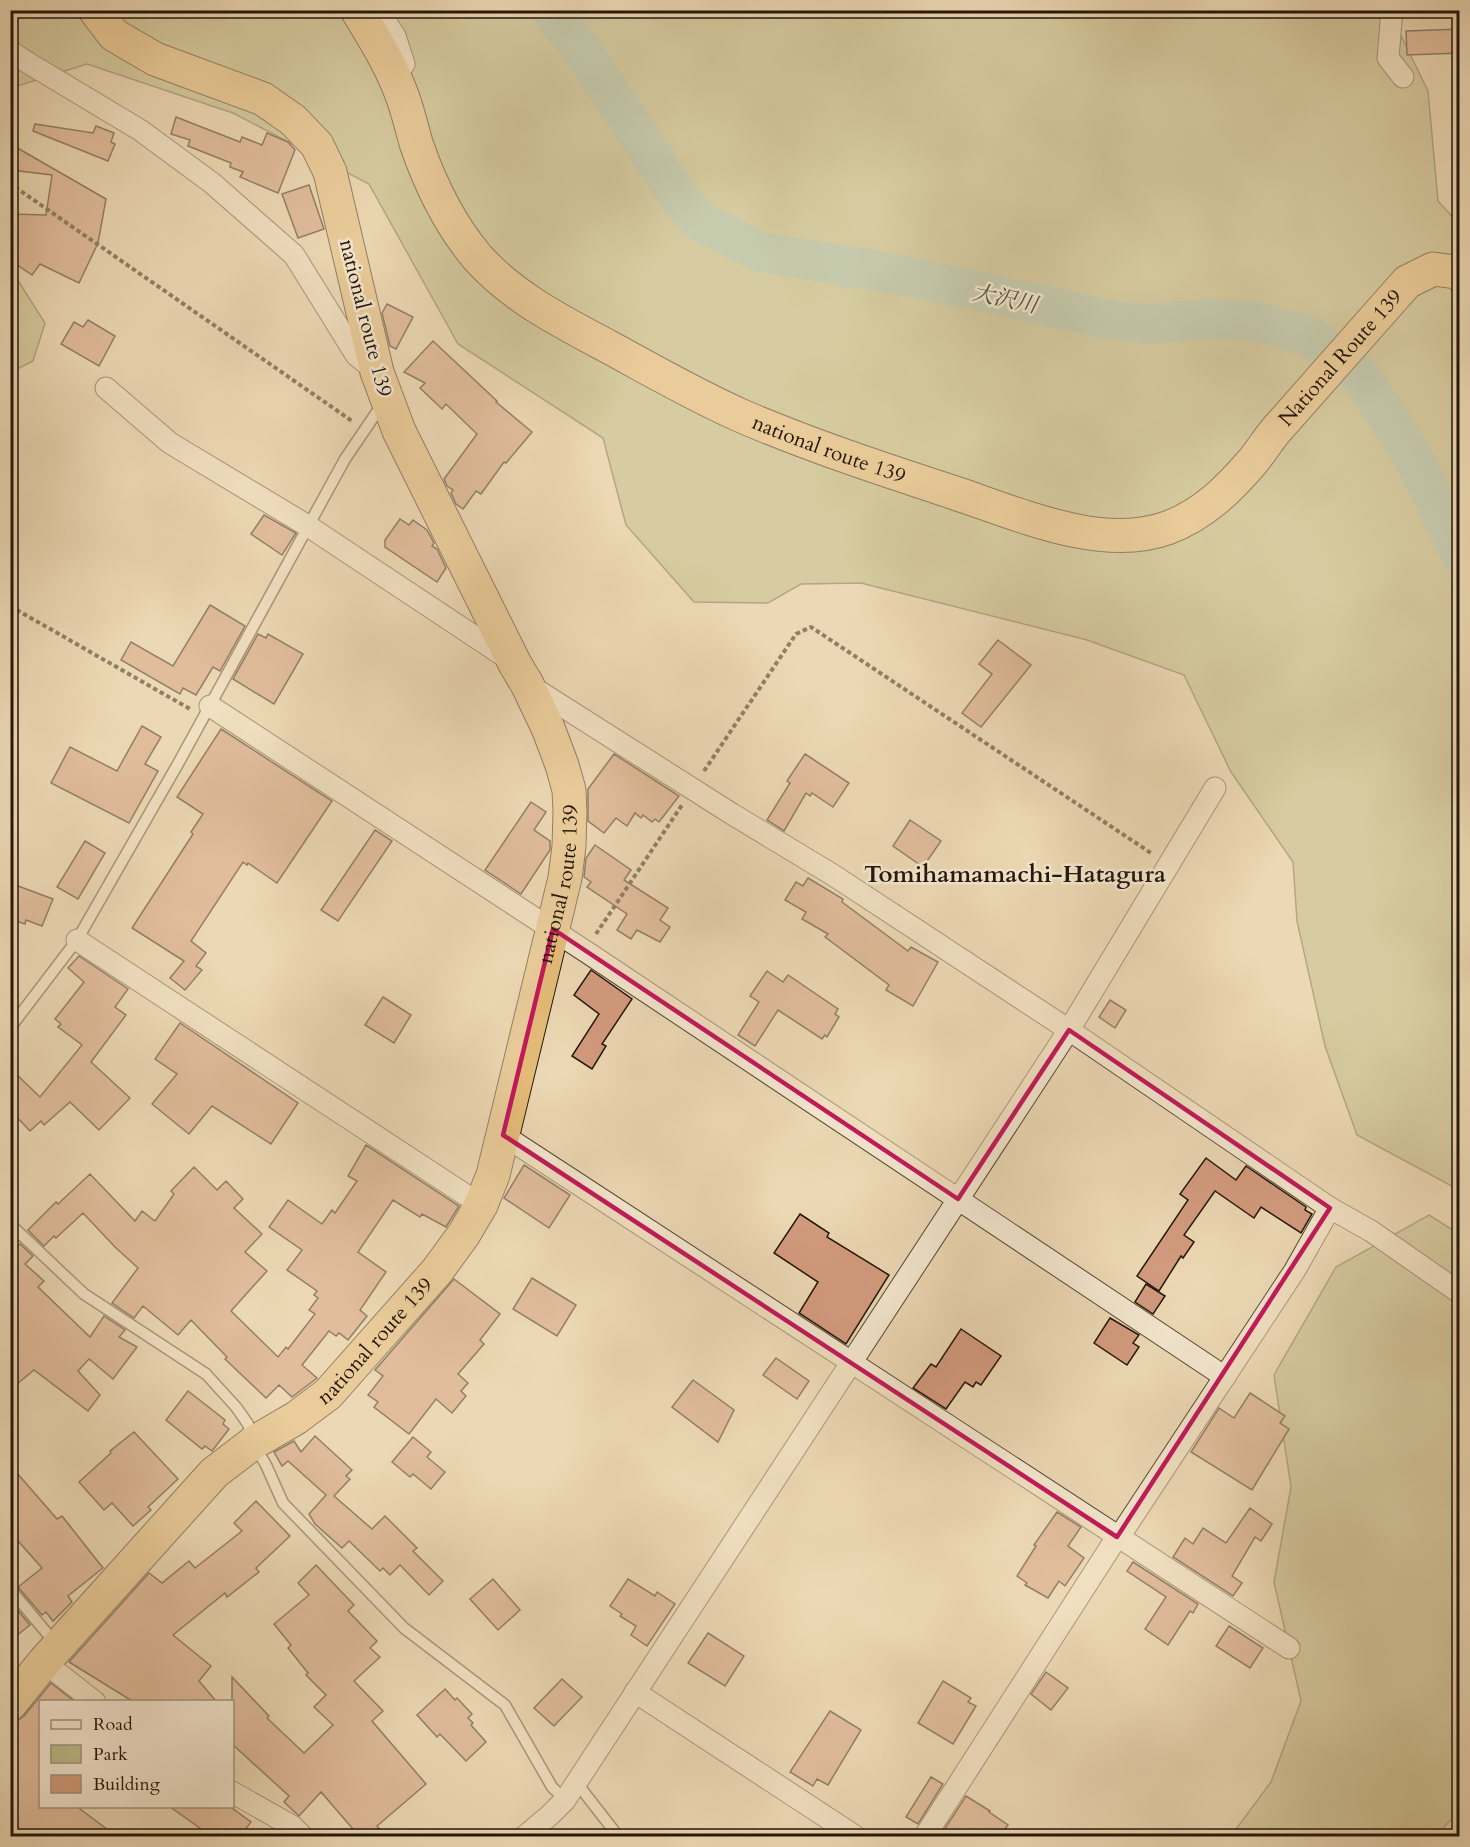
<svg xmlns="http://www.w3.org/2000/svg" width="1470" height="1847" font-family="Cardo,'Noto Serif JP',serif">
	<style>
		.green { fill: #bdbd89; stroke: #706a48; stroke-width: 1.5 }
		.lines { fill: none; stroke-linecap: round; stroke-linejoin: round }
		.river { stroke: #9abba7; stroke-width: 40 }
		.building { fill: #d39b7e; stroke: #231608; stroke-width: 1.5 }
		.service-casing { stroke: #554633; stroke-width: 13 }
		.minor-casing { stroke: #554633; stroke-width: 23 }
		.trunk-casing { stroke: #231608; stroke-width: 35 }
		.path { stroke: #231608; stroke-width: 4; stroke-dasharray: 4.5 3; stroke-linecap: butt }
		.service { stroke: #f3e6ce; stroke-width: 10 }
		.minor { stroke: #f3e6ce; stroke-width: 21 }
		.trunk { stroke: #e6bc7a; stroke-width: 33 }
		.marked { fill: none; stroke: #c2185b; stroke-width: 4.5; stroke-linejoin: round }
		.labels { text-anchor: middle; stroke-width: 5; stroke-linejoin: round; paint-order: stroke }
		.street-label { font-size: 21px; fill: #231608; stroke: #f3e6ce }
		.water-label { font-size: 22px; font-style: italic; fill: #4d5040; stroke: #f3e6ce }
		.quarter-label { font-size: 24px; font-weight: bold; fill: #231608; stroke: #f3e6ce }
	</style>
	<rect width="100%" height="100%" fill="#ecd8b4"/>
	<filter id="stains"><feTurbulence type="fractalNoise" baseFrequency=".00333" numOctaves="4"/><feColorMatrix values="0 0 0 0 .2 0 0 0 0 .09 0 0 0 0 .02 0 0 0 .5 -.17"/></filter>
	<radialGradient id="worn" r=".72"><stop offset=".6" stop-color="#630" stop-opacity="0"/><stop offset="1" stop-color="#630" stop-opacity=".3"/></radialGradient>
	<g class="green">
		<path d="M11,11H1389L1428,91L1438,201L1459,224V1190L1357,1135L1325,1046L1297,921L1293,862L1231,772L1184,675L1087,640L861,583L801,584L768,603L694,602L626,525L603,438L458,344L369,184L233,113L87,64L11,88Z"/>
		<path d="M10,268L45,323L33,361L11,372Z"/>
		<path d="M1429,1215L1459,1234V1811L1436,1836H1231L1271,1782L1301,1701L1274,1582L1291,1487L1274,1375L1336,1267Z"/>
	</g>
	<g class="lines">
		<path class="river" d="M550,10L584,53L679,198L700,221L760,252L847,266L848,269L863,268L979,291L1104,319L1147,324L1208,319L1256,321L1311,337L1360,375L1394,426L1419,469L1460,553"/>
	</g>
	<g class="building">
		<path d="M1460,29V53L1407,55L1406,31Z"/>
		<path d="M176,117L240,142L242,137L262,145L267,133L288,142L295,150L278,193L240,177L243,172L230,167L231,163L188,146L190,140L171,134Z"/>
		<path d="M35,124L93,133L96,126L114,133L111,142L115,144L108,161L33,131Z"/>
		<path d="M14,146L106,199L98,243L79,283L40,264L32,275L10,260V214L46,215L52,175L11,170Z"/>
		<path d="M309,185L324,229L298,238L282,194Z"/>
		<path d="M387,304L413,317L396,349L390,346L382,313Z"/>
		<path d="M88,320L115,336L99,366L61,344L74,322L83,327Z"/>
		<path d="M433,341L497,401L496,402L532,432L506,463L504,462L481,494L476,491L463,509L456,504L451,493L453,490L447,486L444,479L477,434L446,404L442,409L420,388L425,383L404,372Z"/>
		<path d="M264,515L296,533L282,555L251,534Z"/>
		<path d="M400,519L409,525L413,520L427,530L434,543L432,546L437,549L446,568L437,582L385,547V540Z"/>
		<path d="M210,605L245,626L220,671L213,667L196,695L183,688L180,694L121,660L131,642L173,666Z"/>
		<path d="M258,634L266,638L268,634L303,654L274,704L233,679Z"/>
		<path d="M998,640L1031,665L981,727L962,713L992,674L979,664Z"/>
		<path d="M142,726L161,737L145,764L158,771L129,823L51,783L70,747L117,771Z"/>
		<path d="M221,729L332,801L277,883L248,863L247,865L243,862L191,941L206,953L196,966L202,970L185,990L170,978L184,961L132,928L193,834L191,832L203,814L177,797Z"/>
		<path d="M614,754L679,796L659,822L655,819L652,822L643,815L641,818L635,813L627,826L616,818L604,833L588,821V789Z"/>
		<path d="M805,754L849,783L833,807L812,793L810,796L806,793L784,831L767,820L790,783L787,781Z"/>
		<path d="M531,802L546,812L534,830L550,841V850L521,894L485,870Z"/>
		<path d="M910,820L941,841L923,867L893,846Z"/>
		<path d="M375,830L392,841L338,921L321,910Z"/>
		<path d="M85,841L105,853L78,899L57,887Z"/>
		<path d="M595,845L631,870L624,880L668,908L660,920L670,927L660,942L637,930L631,939L617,930L627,914L587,887L591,882L584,877L586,858Z"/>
		<path d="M808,878L843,899L842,902L908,951L911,947L938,962L913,1006L886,990L889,985L825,937L828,934L802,919L806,912L785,900L796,882L803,886Z"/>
		<path d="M10,883L53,899L42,926L26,920L25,924L10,919Z"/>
		<path d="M79,956L128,989L115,1007L126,1015L91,1062L130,1098L99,1130L70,1102L44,1125L41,1121L30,1131L10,1110V1068L40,1097L82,1045L58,1027L61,1024L55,1019L84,982L68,968Z"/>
		<path d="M591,970L632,999L602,1044L606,1046L592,1069L572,1056L599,1014L574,995Z"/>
		<path d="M767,971L783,982L788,975L838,1009L835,1014L839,1017L827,1037L825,1035L822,1039L778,1010L755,1046L738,1035L759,1002L750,996Z"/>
		<path d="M383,997L411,1015L394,1043L365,1025Z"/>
		<path d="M1110,1000L1126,1010L1115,1028L1099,1017Z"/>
		<path d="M180,1023L298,1103L271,1144L212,1106L189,1134L152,1104L177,1074L155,1059Z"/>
		<path d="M366,1145L459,1206L446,1227L422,1214L420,1217L393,1200L358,1252L386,1272L360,1310L367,1316L348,1340L339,1333L336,1336L329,1331L302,1365L317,1378L292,1397L279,1385L266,1398L225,1359L227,1357L191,1320L178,1335L143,1306L134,1318L112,1303L138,1268L115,1247L83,1213L56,1238L54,1236L44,1246L28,1230L56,1202L58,1204L90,1174L135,1221L142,1211L155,1221L174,1194L171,1191L194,1167L217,1190L226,1181L243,1199L234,1208L262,1234L245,1252L267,1271L231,1311L278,1357L286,1347L288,1349L315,1314L309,1310L318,1298L314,1295L317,1291L287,1270L302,1250L269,1227L288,1200L322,1224L332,1210L335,1213L357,1181L348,1176Z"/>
		<path d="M1206,1158L1236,1180L1246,1166L1306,1207L1305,1210L1312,1214L1301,1233L1261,1207L1254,1218L1215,1191L1184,1235L1194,1242L1183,1258L1181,1256L1159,1291L1137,1276L1188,1200L1180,1194Z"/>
		<path d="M524,1165L570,1195L549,1228L504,1198Z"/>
		<path d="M800,1214L829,1233L827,1237L889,1275L846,1344L799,1313L818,1282L774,1253Z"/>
		<path d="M20,1244L33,1256L25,1264L44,1281L38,1287L90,1337L104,1316L125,1330L119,1337L137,1347L113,1379L89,1359L78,1371L100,1395L88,1411L34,1370L10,1390V1252Z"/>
		<path d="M532,1278L576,1305L557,1336L513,1309Z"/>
		<path d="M454,1279L500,1314L480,1340L484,1344L458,1374L468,1383L461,1391L466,1396L452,1413L436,1399L409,1434L374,1407L378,1402L368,1395L383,1376L375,1370Z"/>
		<path d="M1146,1284L1165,1296L1153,1314L1135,1302Z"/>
		<path d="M1110,1318L1139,1335L1133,1343L1139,1347L1127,1365L1094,1343Z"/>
		<path d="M961,1329L1001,1356L981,1385L976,1382L973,1387L965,1382L946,1409L913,1388L931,1364L936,1367Z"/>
		<path d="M776,1358L809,1381L797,1399L763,1375Z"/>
		<path d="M693,1380L734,1410L718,1442L672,1407Z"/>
		<path d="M188,1391L225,1420L223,1424L229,1429L212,1451L205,1446L202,1449L166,1420Z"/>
		<path d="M1250,1393L1285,1416L1280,1423L1289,1429L1252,1490L1191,1452L1219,1408L1234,1418Z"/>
		<path d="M134,1432L178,1479L148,1507L151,1510L133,1526L112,1503L104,1510L79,1482L111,1453L110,1451Z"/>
		<path d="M315,1436L352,1470L346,1476L350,1479L334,1496L372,1529L385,1516L417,1548L413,1551L443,1581L429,1595L400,1565L390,1575L383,1568L380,1571L349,1541L342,1548L315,1524L309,1514L326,1495L288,1461L282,1466L274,1452L294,1441L301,1452Z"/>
		<path d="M413,1437L431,1452L427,1457L445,1472L431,1489L413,1474L410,1477L392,1462Z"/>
		<path d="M10,1465L57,1519L62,1516L103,1568L68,1596L72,1602L53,1621L46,1612L42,1615L18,1587L42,1568L10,1532Z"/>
		<path d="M256,1501L290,1536L256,1568L259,1572L227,1597L225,1593L173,1635L211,1666L199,1681L216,1701H132L69,1662L149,1573L162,1583L189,1561L195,1568L242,1531L234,1523Z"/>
		<path d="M1250,1508L1272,1524L1261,1541L1255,1537L1232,1576L1242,1583L1233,1596L1173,1557L1185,1538L1193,1544L1203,1528L1226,1543Z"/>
		<path d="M1057,1512L1081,1527L1068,1546L1084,1558L1065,1586L1059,1581L1048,1598L1025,1585L1027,1583L1017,1576L1036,1546L1034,1545Z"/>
		<path d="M1133,1562L1198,1604L1193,1613L1190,1611L1168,1645L1145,1629L1166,1597L1127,1571Z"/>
		<path d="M316,1565L354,1605L348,1611L377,1641L370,1648L380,1657L354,1681L383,1711L372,1721L426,1784L377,1826L386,1836H359L321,1792L299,1816L284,1802L289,1796L232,1744V1677L269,1716L267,1718L304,1753L333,1725L314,1707L326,1695L306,1675L308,1673L288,1648L291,1645L274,1624L309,1595L298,1583Z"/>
		<path d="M493,1579L520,1610L498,1630L470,1599Z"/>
		<path d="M628,1579L655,1596L657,1592L675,1604L647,1646L631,1635L636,1626L620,1616L622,1614L610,1606Z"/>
		<path d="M10,1601L30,1625L10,1641Z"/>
		<path d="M1229,1626L1263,1648L1250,1668L1216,1646Z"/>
		<path d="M708,1633L744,1656L725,1686L688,1663Z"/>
		<path d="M1046,1672L1068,1688L1051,1710L1031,1694Z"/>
		<path d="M562,1679L582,1697L554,1726L534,1708Z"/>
		<path d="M943,1681L971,1698L968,1702L976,1706L953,1744L918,1723Z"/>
		<path d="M51,1683L74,1701H40V1806H76L116,1836H42L32,1829L26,1836H21L10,1828V1722L17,1721L24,1716Z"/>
		<path d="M445,1689L455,1700L457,1698L472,1714L468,1718L473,1723L471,1725L486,1742L466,1761L440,1734L437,1737L417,1715Z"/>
		<path d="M830,1711L861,1730L828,1785L817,1779L813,1786L790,1772Z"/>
		<path d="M931,1777L943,1784L918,1824L906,1817Z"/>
		<path d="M966,1796L990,1811L989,1812L1008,1825L1000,1836H940Z"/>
		<path d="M169,1806H229L251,1822L240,1836H211Z"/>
	</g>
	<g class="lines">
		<defs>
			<g id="service">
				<path d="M10,1028L77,940L179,762L345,459L383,403"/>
				<path d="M10,1224L84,1294L206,1374L236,1407L248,1424L253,1443L266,1465L283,1503L404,1628L505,1705L552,1787L565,1800"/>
				<path d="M10,1589L56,1644"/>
				<path d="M576,1782L618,1836"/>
			</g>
			<g id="minor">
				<path d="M378,10L395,36L404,64L395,75"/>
				<path d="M1392,10L1388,58L1403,77"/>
				<path d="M10,51L25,61L140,130L212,183L294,255L356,355L377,372"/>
				<path d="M106,388L170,443L308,526L510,660"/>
				<path d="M529,685L732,814L833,875L1069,1030L1330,1208L1371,1231L1460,1293"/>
				<path d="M210,706L585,951L1225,1377"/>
				<path d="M77,940L481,1205"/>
				<path d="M503,1135L1289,1648"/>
				<path d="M44,1662L95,1702"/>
				<path d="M635,1692L855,1836"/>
				<path d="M232,1792L292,1826L302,1836"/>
				<path d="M525,1836L550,1815L565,1800L1069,1030L1215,788"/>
				<path d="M925,1836L1117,1537L1123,1531L1295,1270L1330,1208"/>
			</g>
			<g id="trunk">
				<path id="s1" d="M357,10C373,36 389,62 400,90C407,107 411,125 416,143C430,184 449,224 478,258C514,298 562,322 609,347C653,371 698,397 744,417C812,446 882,469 952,492C1016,513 1101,552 1167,528C1203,515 1229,489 1253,461C1262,450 1269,438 1278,428C1321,379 1364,331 1407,282L1433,269L1456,272L1460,275"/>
				<path id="s2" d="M10,1704L44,1662L214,1473L253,1443L296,1418L328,1394L437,1271L464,1234L481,1205L493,1175L565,878L569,846L570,812L569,790L562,765L548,728L527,684L515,664L399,431L377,372L330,172L317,145L293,120L263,99L155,59L114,35L95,10"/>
			</g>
		</defs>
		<use href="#service" class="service-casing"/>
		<use href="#minor" class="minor-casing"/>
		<use href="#trunk" class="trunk-casing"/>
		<g class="path">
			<path d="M15,187L352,421"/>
			<path d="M10,606L190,709"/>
			<path d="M704,771L796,634L811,627L1151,853"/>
			<path d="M596,934L682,805"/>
		</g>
		<use href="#service" class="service"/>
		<use href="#minor" class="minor"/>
		<use href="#trunk" class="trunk"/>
	</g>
	<path d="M0 0H1470V1847H0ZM553,929L958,1199L1069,1030L1330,1208L1117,1537L503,1135Z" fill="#ecd8b4" fill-opacity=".55" fill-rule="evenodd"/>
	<path class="marked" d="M553,929L958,1199L1069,1030L1330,1208L1117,1537L503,1135Z"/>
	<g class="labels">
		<g class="street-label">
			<text transform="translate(366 318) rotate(76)" y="7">national route 139</text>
			<text dy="7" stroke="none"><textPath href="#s1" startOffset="1278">National Route 139</textPath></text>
			<text dy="7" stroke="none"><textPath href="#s1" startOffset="680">national route 139</textPath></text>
			<text dy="7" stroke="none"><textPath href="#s2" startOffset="1022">national route 139</textPath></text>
			<text dy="7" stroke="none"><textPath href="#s2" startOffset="518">national route 139</textPath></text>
		</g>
		<g class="water-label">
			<text transform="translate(1005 298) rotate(12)" y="8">大沢川</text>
		</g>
		<g class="quarter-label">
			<text x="1015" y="882">Tomihamamachi-Hatagura</text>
		</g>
	</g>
	<rect width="1470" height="1847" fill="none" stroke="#ecd8b4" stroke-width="36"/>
	<rect x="12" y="12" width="1446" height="1823" fill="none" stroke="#231608" stroke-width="3"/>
	<rect x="18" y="18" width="1434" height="1811" fill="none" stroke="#231608" stroke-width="1.5"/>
	<rect x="39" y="1700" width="195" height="108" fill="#f3e6ce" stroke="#a0937f" stroke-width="1.5"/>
	<rect x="51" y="1720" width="30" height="9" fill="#f3e6ce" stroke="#a0937f" stroke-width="1.5"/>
	<text x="93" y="1730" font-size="18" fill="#231608">Road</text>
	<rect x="51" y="1745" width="30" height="18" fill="#bdbd89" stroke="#a0937f" stroke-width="1.5"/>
	<text x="93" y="1760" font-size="18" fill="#231608">Park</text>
	<rect x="51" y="1775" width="30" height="18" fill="#d39b7e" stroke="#a0937f" stroke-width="1.5"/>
	<text x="93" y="1790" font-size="18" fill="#231608">Building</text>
	<rect width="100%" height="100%" filter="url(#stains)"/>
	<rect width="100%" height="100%" fill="url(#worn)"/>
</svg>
